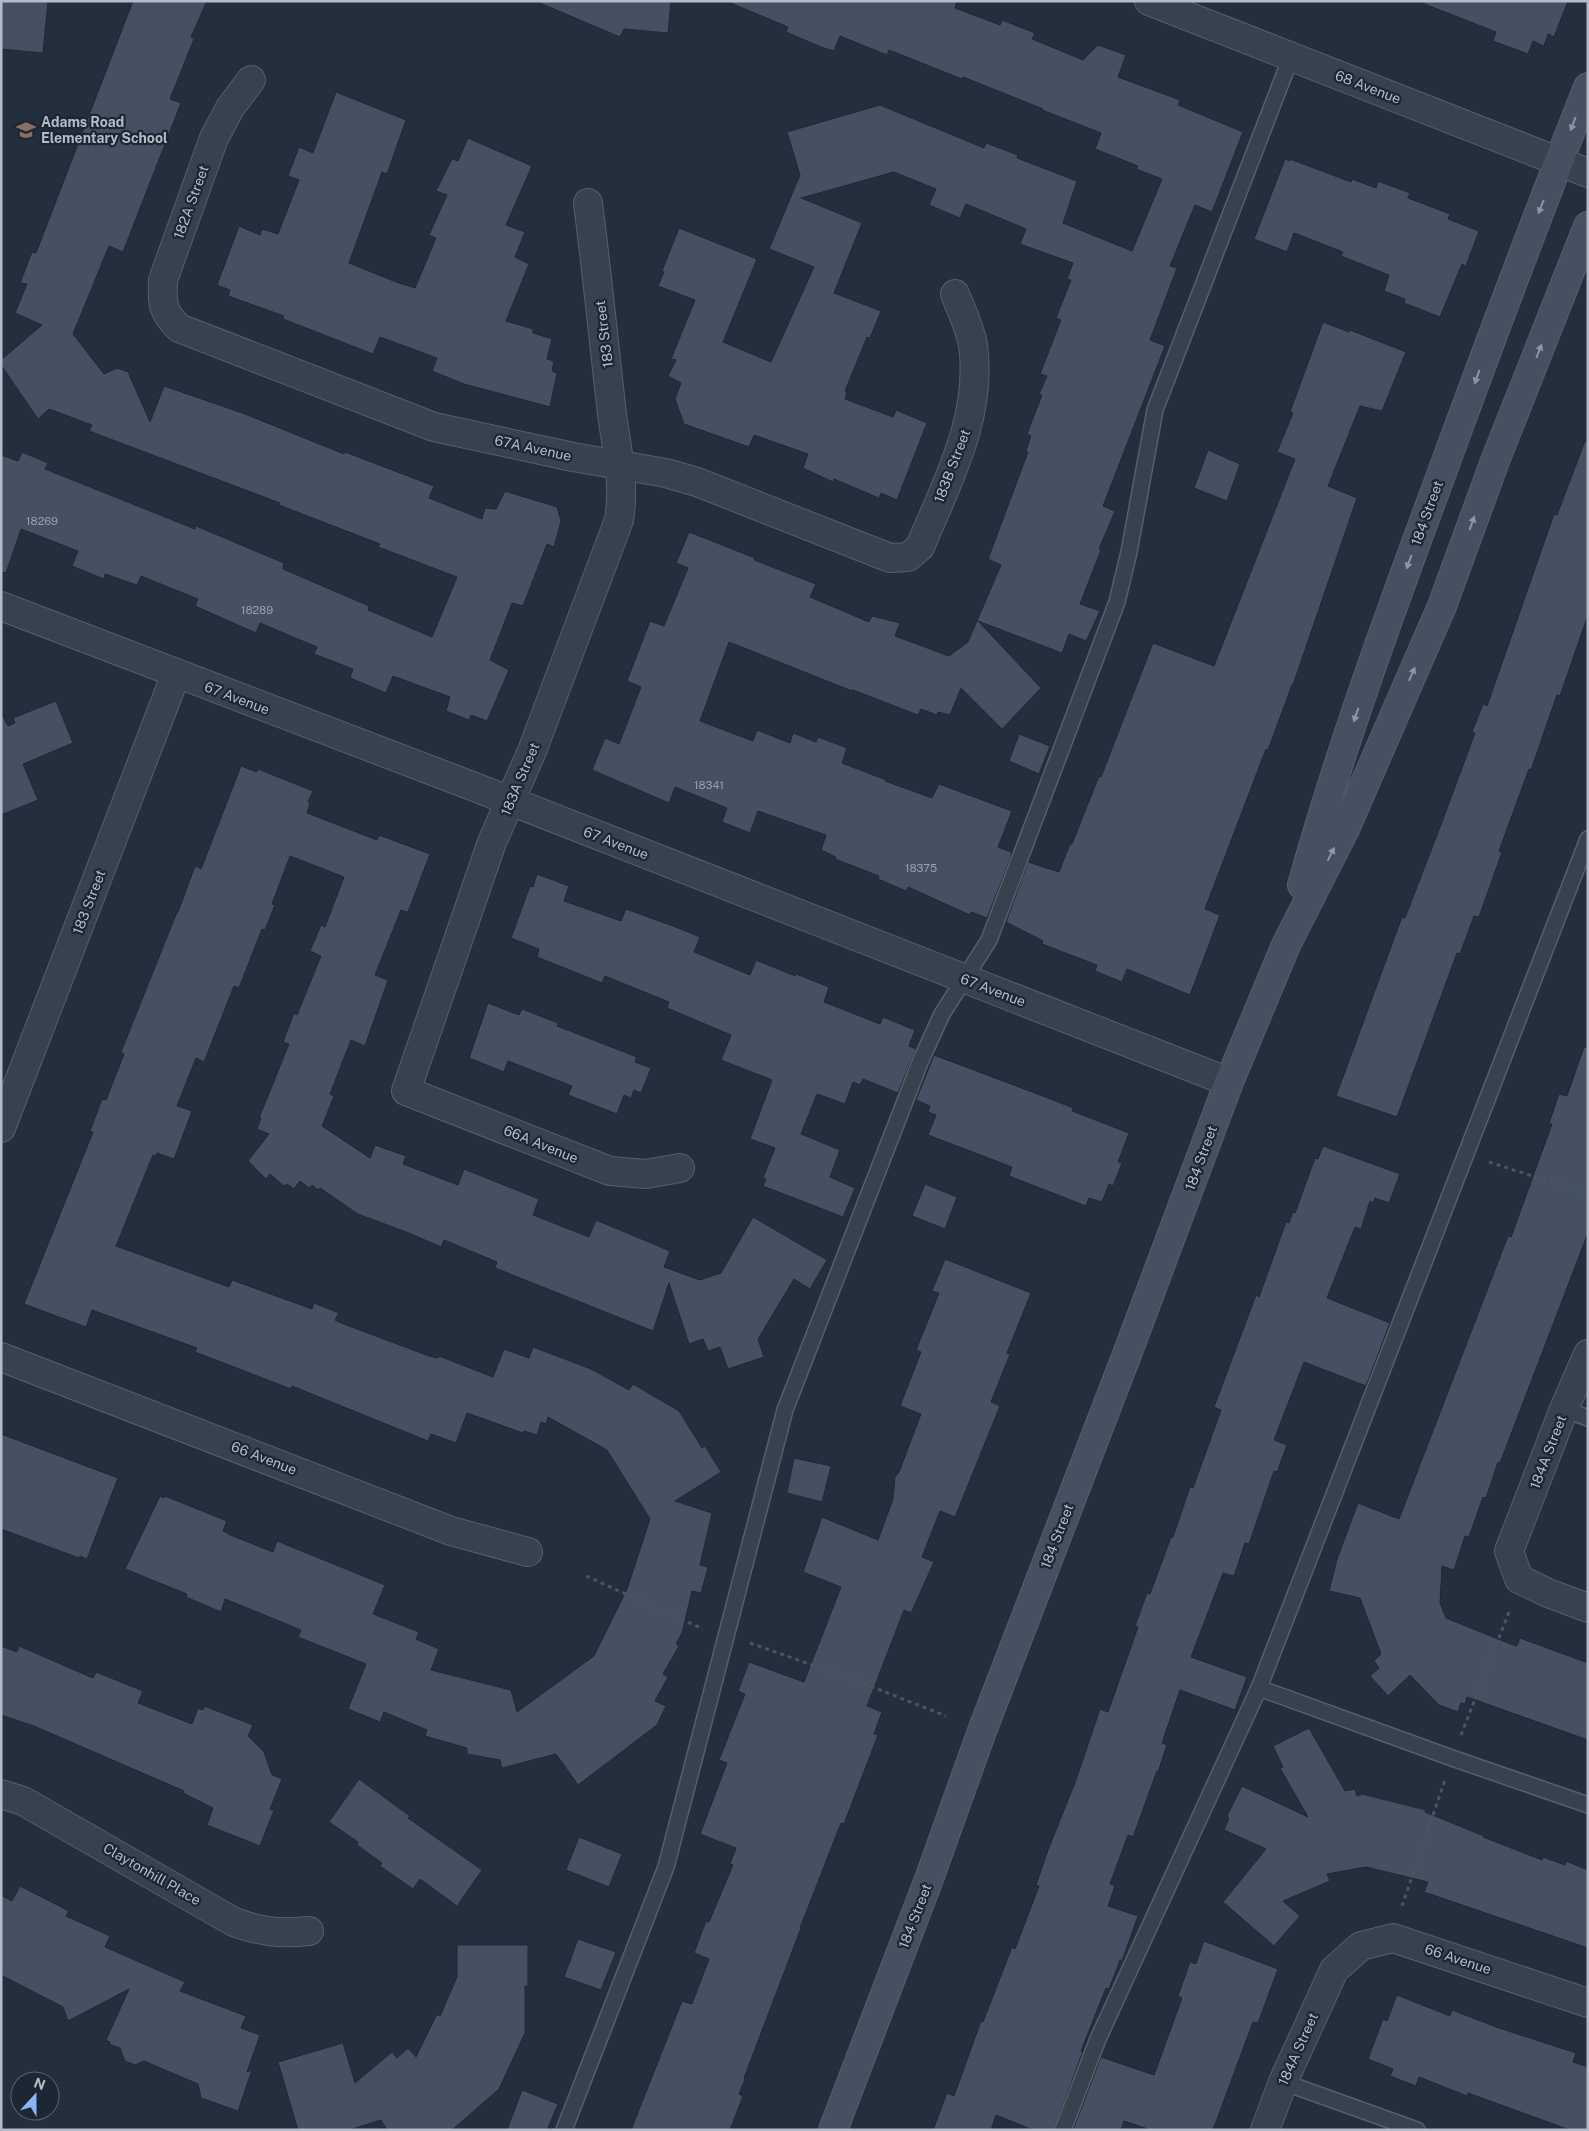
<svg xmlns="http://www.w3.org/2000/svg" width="1589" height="2131" font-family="'Public Sans',sans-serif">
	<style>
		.building { fill: #455162; stroke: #1f2835 }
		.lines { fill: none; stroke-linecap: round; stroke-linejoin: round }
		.service-casing { stroke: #565f6c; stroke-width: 18 }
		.minor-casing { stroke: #565f6c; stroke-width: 30 }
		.tertiary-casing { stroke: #565f6c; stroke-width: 30 }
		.secondary-casing { stroke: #565f6c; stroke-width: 30 }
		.path { stroke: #44595c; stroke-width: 3; stroke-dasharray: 4 4; stroke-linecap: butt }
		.service { stroke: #38414e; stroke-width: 15 }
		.minor { stroke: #38414e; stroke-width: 28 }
		.tertiary { stroke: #38414e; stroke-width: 28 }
		.secondary { stroke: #465061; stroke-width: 28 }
		.oneway { fill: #8e96a5 }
		.labels { text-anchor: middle; stroke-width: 4.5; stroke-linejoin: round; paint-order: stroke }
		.number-label { font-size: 11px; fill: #98a1af }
		.street-label { font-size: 14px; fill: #b4bcc9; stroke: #1d2633 }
		.poi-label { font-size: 14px; font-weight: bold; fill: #b4bcc9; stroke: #1d2633; text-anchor: start }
	</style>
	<rect width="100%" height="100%" fill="#242f3e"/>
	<g class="building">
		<path d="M1,1H48L43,53L1,49Z"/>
		<path d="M133,1H207L191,37L194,39L170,99L181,103L123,252L109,246L73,334L104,374L117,368L128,372L150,422L164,386L245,414L344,454L345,452L434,486L429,498L482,519L485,508L496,509L505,491L557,507L561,521L554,547L547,544L523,606L512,603L490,660L509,670L487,721L471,715L469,720L446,711L450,697L393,676L386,693L350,678L353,669L314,654L317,647L260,623L256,633L195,606L198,599L141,576L137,585L105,574L104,579L72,566L78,551L21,529L6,573L1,572V455L18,461L22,452L48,463L45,469L195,529L196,526L284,563L283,569L369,606L368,610L432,637L457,577L378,547L380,544L279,505L280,503L89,431L92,425L49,409L38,419L1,365V360L42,325L15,313L27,284L20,283L32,252L36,253Z"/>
		<path d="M535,1H671L668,33L624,29L620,37Z"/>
		<path d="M726,1H957L955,8L1000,25L1002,20L1035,33L1032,39L1083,60L1098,45L1126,55L1118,77L1180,100L1178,105L1243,132L1212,212L1195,205L1170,266L1177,268L1150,340L1165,346L1103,506L1115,511L1099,549L1101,550L1080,604L1100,611L1086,641L1069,634L1062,653L978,621L1041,688L1002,729L961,688L950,715L938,712L937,715L921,709L918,715L853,690L852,691L729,642L700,721L753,741L757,730L790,743L793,733L816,742L818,737L847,748L842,763L886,780L885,781L932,798L939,784L1012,811L998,847L1011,852V857L987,918L971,912L970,915L908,887L906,891L878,879L879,876L835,859L836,857L821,850L826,835L758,811L750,833L722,822L727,808L675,787L669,803L592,770L605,738L619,744L641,687L627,681L650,621L664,626L688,568L676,563L689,532L755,558L754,560L816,584L810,597L869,622L872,616L900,623L895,636L949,656L968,642L1001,565L988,559L1028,452L1026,451L1031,436L1027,434L1042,395L1039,394L1047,376L1040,374L1061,320L1056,318L1071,280L1067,279L1073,263L1020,244L1026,229L966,204L960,218L929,205L936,189L894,172L801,198L862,223L834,293L881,311L870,338L867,337L845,391L847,392L845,399L893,417L896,410L927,423L897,500L881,493L879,498L834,479L833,482L803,468L808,454L754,435L749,447L684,424L675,399L681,383L668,376L676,360L671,359L695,300L658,286L664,272L662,271L679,228L757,259L723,342L771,362L814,267L769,249L800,175L787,132L880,105L984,148L986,143L1018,155L1017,158L1077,181L1063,223L1132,251L1162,179L1136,169L1138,166L1095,149L1101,133L1042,110L1043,109L963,77L962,79L889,50L887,55L840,36L834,51L821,47L786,32L788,27Z"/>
		<path d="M1423,1H1568L1554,37L1548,34L1544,46L1533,41L1528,54L1493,41L1496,32L1422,3Z"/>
		<path d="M336,92L406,120L387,174L382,172L349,263L396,282L415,288L436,238L429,235L447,195L436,191L452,159L458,161L468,138L532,166L506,225L525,232L515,257L529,264L506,321L533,329V333L552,339L547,359L554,361L552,371L557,373L550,407L464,384L432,371L437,358L380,337L373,354L283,319L284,316L228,296L230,290L217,285L239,226L260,235L262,229L278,234L299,180L288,176L299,147L313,153Z"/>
		<path d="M1285,159L1290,161V159L1351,182L1352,179L1376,188L1378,181L1410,193L1408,198L1450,214L1448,219L1479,231L1466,266L1462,264L1440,317L1404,303L1405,299L1384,291L1389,275L1341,256L1343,252L1294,233L1287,252L1254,239Z"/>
		<path d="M1323,322L1349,332L1350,330L1406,352L1382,411L1360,406L1328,486L1357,498L1293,685H1292L1268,750L1266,749L1205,909L1220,915L1190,995L1127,969L1122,982L1095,971L1097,965L1042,944L1043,941L1006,922L1028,862L1059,872L1070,844H1072L1099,776L1101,777L1153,643L1214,666L1295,459L1277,452L1293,413L1290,412Z"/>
		<path d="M1585,441L1588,442V615L1560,696L1557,695L1531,770L1529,769L1499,851L1502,852L1479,917L1474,916L1460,954L1457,953L1397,1117L1336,1096L1402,917L1405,918L1442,822L1475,733L1472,732L1483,704L1487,706L1554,514L1557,515Z"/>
		<path d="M1208,450L1240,464L1227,501L1194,488Z"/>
		<path d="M56,701L73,743L23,764L38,800L1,815V713L8,726L15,723L13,718Z"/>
		<path d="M1019,734L1050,746L1039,774L1009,761Z"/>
		<path d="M241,766L257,772L258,769L313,791L308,802L310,803L307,813L377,840L379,835L430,854L408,912L401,910L375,975L388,980L365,1046L351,1040L330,1094L334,1096L322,1126L370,1158L375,1145L406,1156L403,1164L458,1185L464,1169L539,1199L533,1215L589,1237L596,1220L670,1251L664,1267L700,1280L721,1273L753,1217L827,1260L810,1289L794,1279L758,1339L764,1357L728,1369L720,1347L708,1351L703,1339L689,1344L669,1283L653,1331L495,1268L497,1262L444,1240L441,1247L409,1233L358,1214L320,1188L318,1190L312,1185L309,1188L300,1181L294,1189L287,1184L284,1186L270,1174L266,1179L248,1161L269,1134L257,1129L261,1118H259L289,1044L283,1042L294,1013L297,1015L321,956L310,951L321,925L325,927L344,877L290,856L272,904L275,905L265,930L262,929L239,988L234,986L204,1062L196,1058L177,1106L192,1111L174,1159L157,1153L156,1156L153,1155L116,1246L229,1287L232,1280L312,1309L314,1303L339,1313L335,1320L341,1323L429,1356L438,1358L439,1356L493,1377L504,1349L529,1358L533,1347L591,1369L629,1390L633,1384L679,1411L702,1448L705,1446L721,1472L675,1501L712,1513L700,1565L708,1567L701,1593L692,1591L682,1633L676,1644L679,1646L663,1674L668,1677L655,1701L666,1706L657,1725L578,1785L556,1754L502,1768L500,1760L467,1754V1748L425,1736L427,1730L384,1712L380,1722L348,1709L366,1664L298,1637L301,1630L225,1599L221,1612L186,1597L187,1594L125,1569L160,1496L164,1498L165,1496L227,1521L223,1531L228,1533V1534L273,1552L277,1541L385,1585L373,1614L419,1632L416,1639L439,1649L431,1670L511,1690L517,1712L594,1656L627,1589L650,1519L607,1450L548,1417L546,1424L541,1422L537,1435L524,1431L523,1433L467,1413L456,1443L431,1434L428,1441L292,1386L291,1389L195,1352L197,1348L92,1310L86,1327L24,1304L93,1132L90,1131L102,1099L106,1100L124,1054L121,1052L177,912H178L195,866L201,869Z"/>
		<path d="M537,874L569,886L564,901L621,921L626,909L673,926L700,937L694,952L750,975L756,960L795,976L796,974L829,987L824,1002L880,1024L883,1017L915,1030L909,1046L916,1049L898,1093L863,1079L860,1085L853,1082L845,1104L817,1094L801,1134L840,1150L830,1177L855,1188L843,1217L763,1186L766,1179L763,1178L775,1148L750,1139L772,1080L721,1060L731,1035L667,1008L669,1002L605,976L602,983L537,957L539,949L511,938L530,886L533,887Z"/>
		<path d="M488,1003L519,1015L522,1009L558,1023L557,1026L637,1057L635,1062L651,1068L641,1093L634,1090L631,1098L624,1095L617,1114L568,1095L572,1086L508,1061L504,1072L469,1058Z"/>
		<path d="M1584,1047L1588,1048V1233L1500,1463L1498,1462L1486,1498L1483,1497L1469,1537L1465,1536L1454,1570L1442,1566L1440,1603L1446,1618L1513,1645L1517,1646L1520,1638L1588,1663V1740L1467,1697L1465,1704L1461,1703L1458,1712L1439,1705L1410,1675L1388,1696L1370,1676L1379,1668L1374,1661L1381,1654L1360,1598L1329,1591L1337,1559L1358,1503L1399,1519L1508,1236L1511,1237L1552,1124L1549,1123L1559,1094L1567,1096Z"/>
		<path d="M934,1055L1048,1098L1073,1108L1072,1111L1129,1133L1118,1162L1122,1163L1113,1186L1109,1184L1102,1202L1089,1198L1086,1206L1009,1176L1012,1167L928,1135L936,1115L928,1112L930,1106L916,1100Z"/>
		<path d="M1323,1146L1400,1174L1389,1203L1375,1198L1373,1203L1370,1201L1361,1229L1355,1227L1327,1298L1390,1323L1366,1386L1304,1362L1274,1440L1287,1445L1277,1472L1274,1471L1249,1544L1245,1543L1234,1576L1223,1573L1191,1657L1247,1677L1235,1710L1180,1690L1162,1743L1167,1745L1158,1772L1157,1771L1133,1837L1128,1835L1110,1884L1115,1886L1108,1906L1138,1916L1122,1961L1120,1960L1109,1989L1106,1988L1081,2051H1083L1054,2130H1033L996,2115L991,2130H933L947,2093L954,2096L981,2021L983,2022L1012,1947L1015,1949L1039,1886L1036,1885L1048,1850L1076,1780L1100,1709L1108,1712L1138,1627L1135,1626L1147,1593L1150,1594L1171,1537H1173L1190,1487L1193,1488L1221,1410L1214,1407L1256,1295L1259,1297L1286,1222L1289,1223L1293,1212L1295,1213L1315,1158L1318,1159Z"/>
		<path d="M925,1184L957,1197L945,1229L912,1216Z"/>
		<path d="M945,1259L1031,1293L1007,1353L1010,1354L991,1402L1000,1406L955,1517L940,1511L922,1557L934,1562L911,1613L904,1610L867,1706L882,1712L874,1734L878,1735L844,1824L841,1823L800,1928H801L744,2078L745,2079L739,2094L743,2096L730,2130H631L682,2001L692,2004L709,1959L694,1953L706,1921L709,1922L733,1865L730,1864L736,1848L700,1834L727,1763L719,1760L745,1694L738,1691L749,1662L804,1682L841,1587L803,1572L822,1517L878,1540L893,1499L895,1477L899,1472L921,1414L900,1406L921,1352L916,1350L939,1293L932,1291Z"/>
		<path d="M1,1434L118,1478L87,1559L80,1556L79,1558L1,1529Z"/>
		<path d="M794,1458L831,1466L822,1502L787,1493Z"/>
		<path d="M1,1646L17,1652L19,1646L93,1678L96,1672L143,1691L138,1703L192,1724L198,1708L203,1710L204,1706L253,1725L248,1736L264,1752L272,1775L282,1779L270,1809L274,1810L260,1846L207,1825L213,1808L183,1793L184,1791L34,1726L1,1715Z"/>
		<path d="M1309,1728L1345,1791L1355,1789L1357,1796L1362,1794L1426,1810L1425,1812L1484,1836L1483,1837L1542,1860L1543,1857L1565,1865L1566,1861L1588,1870V1948L1424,1892L1428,1882L1366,1867L1327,1874L1330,1881L1283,1901L1300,1916L1274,1946L1223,1902L1266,1849L1224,1830L1229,1818L1227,1816L1242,1786L1308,1817L1280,1768L1283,1767L1273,1746Z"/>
		<path d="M359,1779L410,1816L408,1818L482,1870L457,1906L420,1879L413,1889L380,1866L382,1863L357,1845L358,1842L329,1822Z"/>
		<path d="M579,1837L622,1854L609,1887L566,1870Z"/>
		<path d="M20,1886L69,1911L66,1916L110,1936L105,1947L185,1982L180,1991L246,2016L241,2028L260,2035L247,2072L252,2070L238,2111L201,2098L198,2084L144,2061L135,2065L125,2061L120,2048L109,2044L110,2042L106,2040L129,1989L68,2021L63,2007L1,1975V1895L12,1901Z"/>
		<path d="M578,1939L616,1952L601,1990L564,1977Z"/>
		<path d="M1204,1941L1278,1969L1258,2023L1253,2022L1213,2130H1151L1124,2121L1121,2130H1073L1101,2057L1154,2075L1182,1998L1178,1996L1190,1962L1196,1964Z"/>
		<path d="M457,1945H528V1986H525V2033L499,2089L452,2130H387L381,2120L349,2130H298L278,2062L343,2043L355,2083L392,2052L397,2058L408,2048L416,2057L437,2014L440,2016L457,1977Z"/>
		<path d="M1397,1995L1450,2016L1452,2010L1499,2028L1576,2053L1573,2062L1588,2067V2130H1570L1468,2093L1467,2096L1419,2077L1416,2086L1390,2076L1393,2069L1368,2059L1383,2019L1387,2021Z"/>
		<path d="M522,2090L558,2104L547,2130H507Z"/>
	</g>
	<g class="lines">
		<defs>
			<g id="service">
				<path d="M1564,1409L1588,1418"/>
				<path d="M1259,1688L1452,1758L1588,1805"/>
				<path d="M1283,2082L1417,2130"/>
				<path d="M564,2130L666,1867L785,1410L921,1060L942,1014L989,940L1117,602L1129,552L1155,410L1291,57"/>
				<path d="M1063,2130L1098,2039L1259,1688L1588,839"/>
			</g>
			<g id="minor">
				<path d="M251,80L230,108L214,138L163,280C162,304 162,311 179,328L434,427L573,457L666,473L697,482L890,558L908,557L920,547C947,482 983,417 973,345C970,327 961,310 955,294"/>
				<path d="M588,203C597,273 604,344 612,414C617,450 625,484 619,520L532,751L492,842L406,1091L610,1171L646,1174L680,1168"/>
				<path d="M1,606L472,786L1229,1082"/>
				<path d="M1,1128L176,674"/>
				<path d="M1588,1354L1564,1409L1509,1551L1519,1579L1548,1593L1588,1608"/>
				<path d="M1,1357L451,1531L528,1552"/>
				<path d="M1,1794L23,1801L234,1922C262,1932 279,1934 309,1931"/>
				<path d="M1265,2130L1283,2082L1334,1970L1361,1946L1393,1938L1588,2003"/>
			</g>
			<path id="tertiary" d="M1149,1L1588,173"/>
			<g id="secondary">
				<path d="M1302,885C1340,750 1388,618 1437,486C1486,352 1536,219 1588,87"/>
				<path d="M833,2130L929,1879L982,1731L1129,1349L1229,1082L1286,945L1345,829L1442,606L1495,461L1588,226"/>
			</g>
		</defs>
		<use href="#service" class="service-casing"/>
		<use href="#minor" class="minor-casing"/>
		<use href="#tertiary" class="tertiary-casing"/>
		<use href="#secondary" class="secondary-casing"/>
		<g class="path">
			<path d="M1489,1162L1588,1194"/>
			<path d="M586,1576L703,1629"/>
			<path d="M750,1643L860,1682L946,1716"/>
			<path d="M1461,1735L1509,1612"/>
			<path d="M1402,1906L1445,1780"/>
		</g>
		<use href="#service" class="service"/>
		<use href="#minor" class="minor"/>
		<use href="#tertiary" class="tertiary"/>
		<use href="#secondary" class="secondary"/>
	</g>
	<defs><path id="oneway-solid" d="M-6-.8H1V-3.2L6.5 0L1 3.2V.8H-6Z" transform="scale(1.25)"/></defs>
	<g class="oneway">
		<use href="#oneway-solid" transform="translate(1573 124) rotate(111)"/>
		<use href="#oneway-solid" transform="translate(1541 207) rotate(111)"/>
		<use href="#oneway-solid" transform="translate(1539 351) rotate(-69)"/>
		<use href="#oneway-solid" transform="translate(1477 377) rotate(110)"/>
		<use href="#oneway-solid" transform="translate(1472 523) rotate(-70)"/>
		<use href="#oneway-solid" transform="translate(1409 562) rotate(110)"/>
		<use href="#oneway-solid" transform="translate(1412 674) rotate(-66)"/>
		<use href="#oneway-solid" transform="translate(1356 715) rotate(109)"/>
		<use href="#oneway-solid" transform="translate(1331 854) rotate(-63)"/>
	</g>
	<defs>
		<symbol id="school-bare" viewBox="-9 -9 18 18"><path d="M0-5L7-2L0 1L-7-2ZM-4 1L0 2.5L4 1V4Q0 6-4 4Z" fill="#8d6e63" stroke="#1d2633" stroke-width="2.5" paint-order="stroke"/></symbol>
	</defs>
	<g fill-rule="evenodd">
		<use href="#school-bare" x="12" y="116" width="28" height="28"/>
	</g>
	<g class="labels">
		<g class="number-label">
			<text x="42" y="525">18269</text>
			<text x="257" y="614">18289</text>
			<text x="709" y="789">18341</text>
			<text x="921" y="872">18375</text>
		</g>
		<g class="street-label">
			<text transform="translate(1368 87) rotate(21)" y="5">68 Avenue</text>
			<text transform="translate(191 202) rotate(-70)" y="5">182A Street</text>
			<text transform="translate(604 334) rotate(-97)" y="5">183 Street</text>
			<text transform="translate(533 448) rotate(12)" y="5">67A Avenue</text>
			<text transform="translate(952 466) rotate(-69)" y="5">183B Street</text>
			<text transform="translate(1427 513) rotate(-70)" y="5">184 Street</text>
			<text transform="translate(237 698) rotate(21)" y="5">67 Avenue</text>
			<text transform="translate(520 779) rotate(-67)" y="5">183A Street</text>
			<text transform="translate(616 843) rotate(21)" y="5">67 Avenue</text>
			<text transform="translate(89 902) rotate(-69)" y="5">183 Street</text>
			<text transform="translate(993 990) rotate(21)" y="5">67 Avenue</text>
			<text transform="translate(541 1144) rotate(22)" y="5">66A Avenue</text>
			<text transform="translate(1201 1158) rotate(-70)" y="5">184 Street</text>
			<text transform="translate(1548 1452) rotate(-69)" y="5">184A Street</text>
			<text transform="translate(264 1458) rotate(21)" y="5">66 Avenue</text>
			<text transform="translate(1057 1536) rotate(-69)" y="5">184 Street</text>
			<text transform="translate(152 1874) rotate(30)" y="5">Claytonhill Place</text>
			<text transform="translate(915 1916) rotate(-69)" y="5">184 Street</text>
			<text transform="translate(1458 1959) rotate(18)" y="5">66 Avenue</text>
			<text transform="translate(1298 2049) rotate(-66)" y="5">184A Street</text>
		</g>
		<g class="poi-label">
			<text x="41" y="127">Adams Road<tspan x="41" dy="16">Elementary School</tspan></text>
		</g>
	</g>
	<rect width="1589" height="2131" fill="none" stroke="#b4bcc9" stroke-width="5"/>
	<g transform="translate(35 2096) rotate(21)"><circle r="24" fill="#1d2633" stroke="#59626f"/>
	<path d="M0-4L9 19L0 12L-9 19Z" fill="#8ab4f8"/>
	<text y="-8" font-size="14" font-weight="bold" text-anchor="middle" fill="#b4bcc9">N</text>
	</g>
</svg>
